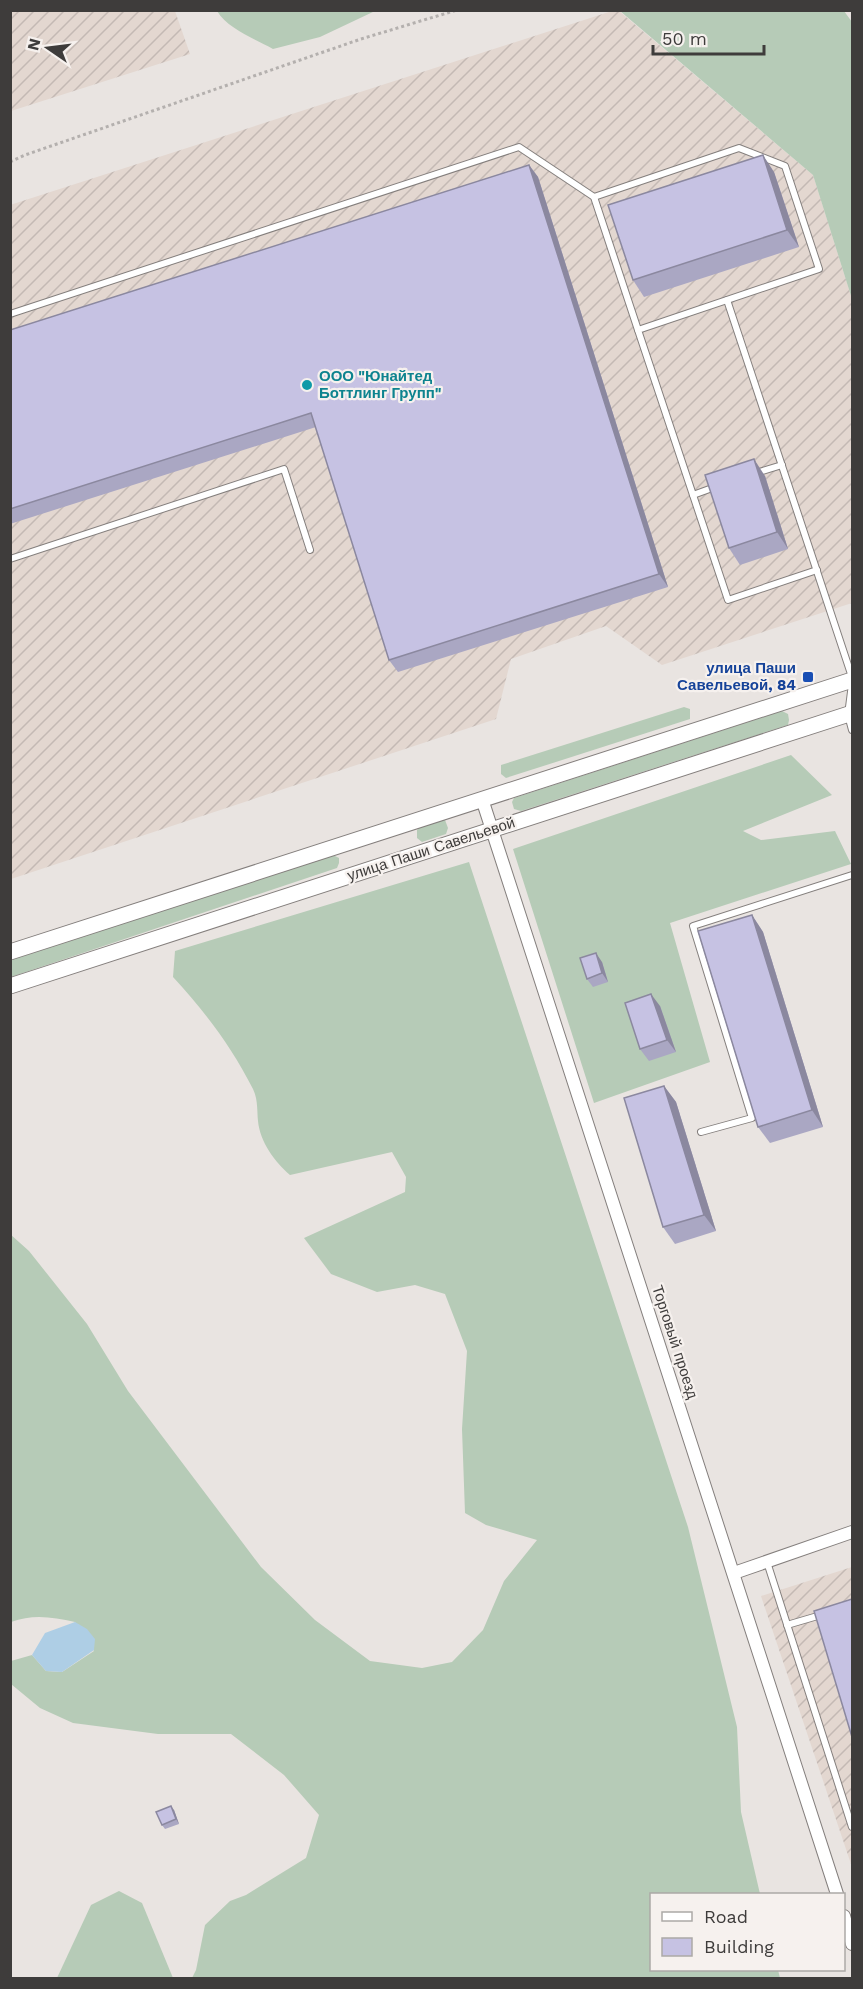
<svg xmlns="http://www.w3.org/2000/svg" width="863" height="1989" font-family="'Work Sans',sans-serif">
	<style>
		.industrial { fill: url(#industrial-furrows) }
		.grass { fill: #b6cbb7 }
		.water { fill: #aecee5 }
		.lines { fill: none; stroke-linecap: round; stroke-linejoin: round }
		.service-casing { stroke: #847f7d; stroke-width: 8 }
		.minor-casing { stroke: #847f7d; stroke-width: 14 }
		.tertiary-casing { stroke: #847f7d; stroke-width: 17 }
		.path { stroke: #b4b0ae; stroke-width: 3; stroke-dasharray: 3 3; stroke-linecap: butt }
		.service { stroke: #fff; stroke-width: 6 }
		.minor { stroke: #fff; stroke-width: 12 }
		.tertiary { stroke: #fff; stroke-width: 15 }
		.wall { fill: #aaa7c3 }
		.shaded-wall { fill: #8b889f }
		.building { fill: #c6c2e3; stroke: #8b889f; stroke-width: 1.5 }
		.culture-dot { fill: #0f9aa8; stroke: #f6f1ee; stroke-width: 2 }
		.transit-dot { fill: #1a4fb4; stroke: #f6f1ee; stroke-width: 2 }
		.labels { text-anchor: middle; stroke-width: 4.5; stroke-linejoin: round; paint-order: stroke }
		.culture-label { font-size: 15px; font-weight: bold; fill: #0d838f; stroke: #f6f1ee; text-anchor: start }
		.transit-label { font-size: 15px; font-weight: bold; fill: #164399; stroke: #f6f1ee; text-anchor: end }
		.street-label { font-size: 15px; fill: #3e3c3b; stroke: #f6f1ee }
	</style>
	<defs>
		<pattern id="industrial-furrows" width="10" height="10" patternUnits="userSpaceOnUse" patternTransform="scale(1.5)"><rect width="10" height="10" fill="#e3d7d0"/><path d="M-1 1l2-2M0 10L10 0M9 11l2-2" fill="none" stroke="#c4b9b4"/></pattern>
	</defs>
	<rect width="100%" height="100%" fill="#e9e4e1"/>
	<g class="industrial">
		<path d="M11,10L175,11L190,54L11,111Z"/>
		<path d="M612,11H619L813,175L852,299V603L662,665L606,626L511,659L496,719L11,879L10,205Z"/>
		<path d="M852,1567V1867L761,1596Z"/>
	</g>
	<g class="grass">
		<path d="M217,11H375L320,37L273,49C255,39 228,29 217,11Z"/>
		<path d="M620,11H844L852,22V299L813,175Z"/>
		<path d="M684,707L690,709V719L506,778L501,774V765Z"/>
		<path d="M782,711L788,714L789,720L788,725L521,811L514,809L512,802L514,798Z"/>
		<path d="M791,755L832,795L743,831L761,840L835,831L851,864L670,923L710,1062L594,1103L513,849Z"/>
		<path d="M439,819L445,820L448,828L446,834L422,842L417,838V830L423,824Z"/>
		<path d="M331,854L339,858V863L337,868L11,977L10,960Z"/>
		<path d="M469,862L688,1527L737,1727L741,1812L760,1894H652V1970H778L780,1978H192L196,1970L205,1925L230,1901L246,1895L306,1858L319,1815L284,1775L231,1734H158L73,1723L40,1708L11,1684V1661L32,1655L46,1671L62,1672L94,1651L75,1622C52,1617 33,1614 11,1622L10,1234L29,1251L87,1324L128,1391L261,1567L315,1620L370,1661L422,1668L452,1662L483,1630L504,1581L537,1540L486,1525L465,1513L462,1429L467,1351L445,1294L415,1285L377,1292L331,1274L304,1238L405,1192L406,1177L392,1152L290,1175C275,1162 260,1142 258,1121C257,1111 258,1099 253,1089C231,1046 206,1013 173,977L175,951Z"/>
		<path d="M119,1891L142,1903L173,1978H57L91,1905Z"/>
	</g>
	<path class="water" d="M75,1622L87,1629L95,1639L94,1650L62,1672L46,1671L32,1655L45,1633Z"/>
	<g class="lines">
		<defs>
			<g id="service">
				<path d="M594,197L739,148L785,166L819,269L638,330L728,600L817,570"/>
				<path d="M727,300L852,677"/>
				<path d="M10,314L519,147L594,197L638,330"/>
				<path d="M756,473L782,465"/>
				<path d="M693,495L715,487"/>
				<path d="M10,559L284,469L310,550"/>
				<path d="M852,684L848,715L852,730"/>
				<path d="M701,1132L752,1118L693,926L852,875"/>
				<path d="M767,1562L852,1827"/>
				<path d="M787,1625L821,1615"/>
			</g>
			<g id="minor">
				<path d="M482,799L837,1894"/>
				<path d="M734,1573L852,1532"/>
				<path d="M844,1916L852,1944"/>
			</g>
			<g id="tertiary">
				<path d="M10,952L852,680"/>
				<path d="M10,986L852,713"/>
			</g>
		</defs>
		<use href="#service" class="service-casing"/>
		<use href="#minor" class="minor-casing"/>
		<use href="#tertiary" class="tertiary-casing"/>
		<path class="path" d="M10,162L25,155L361,39L457,10"/>
		<use href="#service" class="service"/>
		<use href="#minor" class="minor"/>
		<use href="#tertiary" class="tertiary"/>
	</g>
	<g class="wall">
		<path d="M529,165L538,177L668,587L398,672L389,660L316,427L10,524V330Z"/>
		<path d="M774,172L799,247L644,297L633,280Z"/>
		<path d="M765,476L788,549L740,565L729,548Z"/>
		<path d="M752,915L763,932L823,1127L770,1143L758,1127Z"/>
		<path d="M602,962L608,982L593,987L587,979Z"/>
		<path d="M660,1006L676,1052L649,1061L640,1049Z"/>
		<path d="M664,1086L676,1102L716,1231L675,1244L663,1227Z"/>
		<path d="M174,1810L179,1824L165,1829L162,1825Z"/>
	</g>
	<g class="shaded-wall">
		<path d="M763,155L774,172L799,247L787,230Z"/>
		<path d="M529,165L538,177L668,587L659,574Z"/>
		<path d="M754,459L765,476L788,549L777,532Z"/>
		<path d="M752,915L763,932L823,1127L812,1110Z"/>
		<path d="M596,953L602,962L608,982L602,973Z"/>
		<path d="M651,994L660,1006L676,1052L667,1040Z"/>
		<path d="M664,1086L676,1102L716,1231L704,1215Z"/>
		<path d="M171,1806L174,1810L179,1824L176,1819Z"/>
	</g>
	<g class="building">
		<path d="M763,155L787,230L633,280L608,205Z"/>
		<path d="M529,165L659,574L389,660L311,413L10,509V330Z"/>
		<path d="M754,459L777,532L729,548L705,475Z"/>
		<path d="M752,915L812,1110L758,1127L698,931Z"/>
		<path d="M596,953L602,973L587,979L580,958Z"/>
		<path d="M651,994L667,1040L640,1049L625,1003Z"/>
		<path d="M664,1086L704,1215L663,1227L624,1098Z"/>
		<path d="M852,1599V1737L814,1611Z"/>
		<path d="M171,1806L176,1819L162,1825L156,1812Z"/>
	</g>
	<circle class="culture-dot" cx="307" cy="385" r="6"/>
	<rect class="transit-dot" x="802" y="671" width="12" height="12" rx="3"/>
	<g class="labels">
		<g class="culture-label">
			<text x="319" y="381">ООО "Юнайтед<tspan x="319" dy="17">Боттлинг Групп"</tspan></text>
		</g>
		<g class="transit-label">
			<text x="796" y="673">улица Паши<tspan x="796" dy="17">Савельевой, 84</tspan></text>
		</g>
		<g class="street-label">
			<text transform="translate(431 849) rotate(-18)" y="5">улица Паши Савельевой</text>
			<text transform="translate(675 1342) rotate(72)" y="5">Торговый проезд</text>
		</g>
	</g>
	<rect width="863" height="1989" fill="none" stroke="#3e3c3b" stroke-width="24"/>
	<rect x="650" y="1893" width="195" height="78" fill="#f6f1ee" stroke="#aca9a6" stroke-width="1.5"/>
	<rect x="662" y="1912" width="30" height="9" fill="#ffffff" stroke="#aca9a6" stroke-width="1.5"/>
	<text x="704" y="1923" font-size="18" fill="#3e3c3b">Road</text>
	<rect x="662" y="1938" width="30" height="18" fill="#c6c2e3" stroke="#aca9a6" stroke-width="1.5"/>
	<text x="704" y="1953" font-size="18" fill="#3e3c3b">Building</text>
	<g transform="translate(48 48) rotate(284)" stroke="#f6f1ee" stroke-width="4.5" paint-order="stroke">
	<path d="M0-4.5L10 22L0 15L-10 22Z" fill="#3e3c3b"/>
	<text y="-9" font-size="16" font-weight="bold" text-anchor="middle" fill="#3e3c3b">N</text>
	</g>
	<path d="M653 45v9h111v-9" fill="none" stroke="#3e3c3b" stroke-width="3"/>
	<text x="662" y="45" font-size="18" fill="#3e3c3b" stroke="#f6f1ee" stroke-width="4.5" paint-order="stroke">50 m</text>
</svg>
